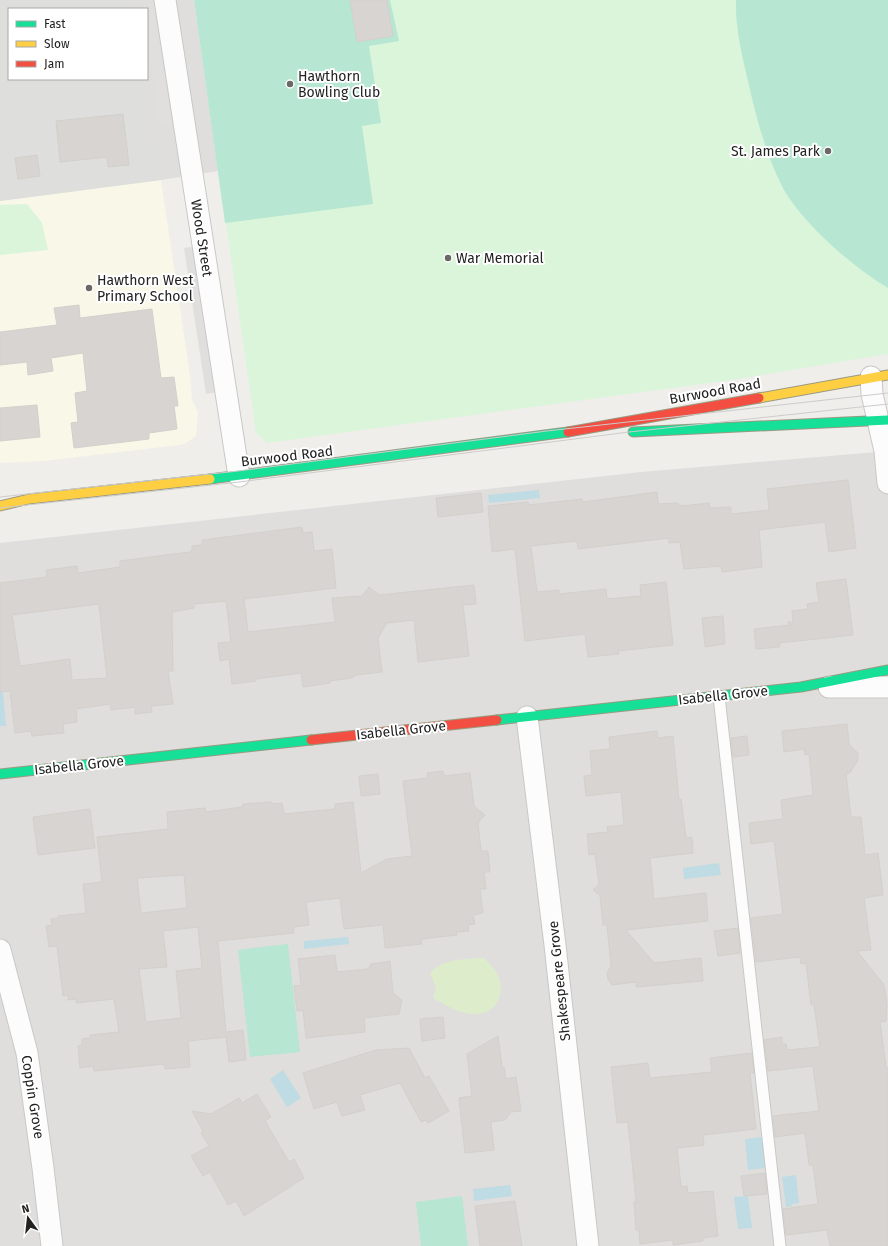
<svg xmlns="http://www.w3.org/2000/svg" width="888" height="1246" font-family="'Fira Sans',sans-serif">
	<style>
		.residential { fill: #dfdedc; fill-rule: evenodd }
		.education { fill: #f8f7e8 }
		.religious { fill: #dededc }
		.grass { fill: #ddeccb }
		.park { fill: #daf5da }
		.pitch { fill: #b7e6d2 }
		.parking { fill: #e0dfde }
		.water { fill: #bfdbe3 }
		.building { fill: #d7d4d2; stroke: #d3d0cc; fill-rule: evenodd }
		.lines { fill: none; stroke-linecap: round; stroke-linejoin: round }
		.lane-casing { stroke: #c9c8c7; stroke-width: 13 }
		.street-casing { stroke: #c9c8c7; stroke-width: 23 }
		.fast-casing { stroke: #999a82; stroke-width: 11 }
		.slow-casing { stroke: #999a82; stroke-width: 11 }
		.jam-casing { stroke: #999a82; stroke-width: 11 }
		.lane { stroke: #fdfcfc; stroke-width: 11 }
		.street { stroke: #fdfcfc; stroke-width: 21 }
		.fast { stroke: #16e098; stroke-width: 9 }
		.slow { stroke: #ffcf43; stroke-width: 9 }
		.jam { stroke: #f24e42; stroke-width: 9 }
		.tram { stroke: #ccc; stroke-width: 1 }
		.poi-dot { fill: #6a6968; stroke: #fff; stroke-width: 1.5 }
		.labels { text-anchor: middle; stroke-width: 4; stroke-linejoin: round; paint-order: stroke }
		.poi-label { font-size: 14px; fill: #222; stroke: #fff; text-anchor: start }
		.street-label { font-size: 14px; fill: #222; stroke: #fff }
	</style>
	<rect width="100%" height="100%" fill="#f0eeeb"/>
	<g class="residential">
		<path d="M0,0H194L218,171L161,180L0,201ZM9,9H147V79H9Z"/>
		<path d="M888,451V1246H0V543L641,472Z"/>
	</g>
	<path class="education" d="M161,180L190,376L192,400L198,412L196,436L186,443L179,445L44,461L0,463V201Z"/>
	<path class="religious" d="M0,0H131L132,9H9V79H144L161,180L0,201Z"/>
	<path class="grass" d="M484,958C490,964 496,970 499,978C505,995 496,1014 476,1014C462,1015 445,1005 433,998L436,987L430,973C443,958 467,959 484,958Z"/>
	<g class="park">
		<path d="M194,0H888V354L732,380L267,443L256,433Z"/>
		<path d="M27,204L42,223L48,250L0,255V205Z"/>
	</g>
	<g class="pitch">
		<path d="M194,0H390L399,41L369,46L381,123L362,126L373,204L225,223Z"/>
		<path d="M736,0H888V288C854,268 802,223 783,188C766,155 756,117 748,81C742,55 735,27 736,0Z"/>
		<path d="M288,944L300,1052L250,1057L238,950Z"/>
		<path d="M462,1196L468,1246H421L416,1202Z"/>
	</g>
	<g class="parking">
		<path d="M143,0H157L174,122L159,124L147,31V9H144Z"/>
		<path d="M196,246L218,392L206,394L184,248Z"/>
	</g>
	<g class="water">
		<path d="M539,490L540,498L489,503L488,495Z"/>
		<path d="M0,692H3L6,726H0Z"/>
		<path d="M719,863L721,875L684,879L683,868Z"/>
		<path d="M348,937L349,944L304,949V941Z"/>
		<path d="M283,1070L301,1098L287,1107L270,1079Z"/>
		<path d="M762,1137L765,1168L748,1170L745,1139Z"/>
		<path d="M796,1175L799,1203L792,1204V1206L786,1207L782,1177Z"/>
		<path d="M510,1185L512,1196L474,1201L473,1189Z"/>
		<path d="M748,1196L752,1228L738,1229L734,1197Z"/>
	</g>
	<g class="building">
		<path d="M350,0H387L393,36L357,42Z"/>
		<path d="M123,114L129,165L108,167L107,157L60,162L56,121Z"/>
		<path d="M37,155L40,176L18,179L15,158Z"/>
		<path d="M79,305L80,318L152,309L161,378L174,377L178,406H174L177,429L149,433V439L74,448L71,423L78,422L75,393L87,391L83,353L51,358L53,371L28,375L27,362L0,365V332L57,325L54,308Z"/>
		<path d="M37,405L40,437L0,441V408Z"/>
		<path d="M848,480L856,548L829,552L825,522L759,530L762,567L722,572L721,566L684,569L680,542L669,543V538L578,549L577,541L531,546L537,592L559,590V594L606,589L607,599L641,596L640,585L666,582L673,645L618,651L619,654L588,657L585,634L525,641L515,549L492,552L488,506L528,502L529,505L582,499L583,502L657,492L658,504L677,503L681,506L709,503L710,508L731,507V514L769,510L767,489Z"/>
		<path d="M481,493L483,512L438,517L436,498Z"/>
		<path d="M302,527L303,533L312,532L314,551L332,549L336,588L244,599L248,632L335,622L332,598L362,596L369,587L379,595L474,585L476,604L463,605L469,656L418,662L414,620L387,623L378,638L382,672L356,675L352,678L330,681V683L303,687L301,673L256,679V681L232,684L229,659L220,661L218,643L231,642L226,601L194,604V608L172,612L173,671H168L173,704L151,706L152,712L135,714V707L111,710L110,704L76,709L77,722L63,724L64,733L32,736L31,731L15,733L10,691L0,692V583L47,577L46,570L77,566L78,573L120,567V561L190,552L192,550V546L202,545V540ZM99,604L107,678L72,680L70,659L20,666L12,615Z"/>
		<path d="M846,579L853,635L779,643L780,647L756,649L754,629L789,625L788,622H793L792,611L808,609L807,604L819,602L816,583Z"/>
		<path d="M723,616L725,644L705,647L702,618Z"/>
		<path d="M847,724L849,744L858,753V760L850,773L846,774L851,817H861L865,855L878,853L883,895L864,898L871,950L857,951L884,985L887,1005L886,1021L880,1022L886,1067L888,1068V1246H830L827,1230L786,1235L783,1209L818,1204L813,1165H809L805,1133L775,1137L773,1116L819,1111L813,1066L768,1071L764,1040L782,1037V1044H786L787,1050L820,1047L814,1005H811L806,963L801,964L800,957L756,962L751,918L783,914L774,841L751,844L749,823L783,819L781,800L813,795L809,754L805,755L804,749L784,752L782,731Z"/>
		<path d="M657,731L658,738L673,736L679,800L681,799L686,838L692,837L693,853L650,858L654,899L706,893L708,921L626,930L654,963L701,958L703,981L636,987V982L612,985L608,979L607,973L611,966L607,925H603L600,895L593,890L599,884L595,854L589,855L587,834L608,832L607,827L624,825L621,792L586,796L584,776L592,775L590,751L610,749L609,737Z"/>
		<path d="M747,736L749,755L733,757L731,738Z"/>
		<path d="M443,771L444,776L470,773L474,806L485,815L478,823L481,851H488L490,872H484L486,889H480L483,913L473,915L475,924L468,925L469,931L456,932L457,935L421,939L422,944L385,948L383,925L344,929L340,898L306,902L309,925L293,927L294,933L218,941L226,1032L243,1030L246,1060L229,1062L226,1037L188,1041L190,1067L165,1069L164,1064L94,1071L93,1066L80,1068L78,1046L82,1045V1039L90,1038V1035L119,1032L114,999L76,1003V999L68,1000V995L63,996L57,946L49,947L46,926L52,925L51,919L59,918L58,916L86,913L83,884L102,882L97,837L168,829L167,812L205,808L206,812L242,807L243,804L270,802L273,804L282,803L284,814L335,809V804L353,802L361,873L387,859L412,856L403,781L428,778L427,773ZM184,875L187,908L141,913L137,878ZM198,927L202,968L176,971L181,1018L146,1022L139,969L167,967L163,931Z"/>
		<path d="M378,774L380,794L361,796L359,776Z"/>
		<path d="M90,809L95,848L38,855L33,817Z"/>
		<path d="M738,928L740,953L718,956L714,931Z"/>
		<path d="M335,955L337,972L368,969L371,964L390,961L393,993L402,1000L399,1014L364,1018L365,1032L306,1038L303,1010L297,1011L294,986L301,985L298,959Z"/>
		<path d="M443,1017L445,1038L422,1041L420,1019Z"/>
		<path d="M498,1036L502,1067H504L506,1079L516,1077L521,1111L511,1112L505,1120L491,1122L494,1150L465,1153L459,1098L472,1096L467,1054Z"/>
		<path d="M409,1048L425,1078L429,1076L449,1111L428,1123L426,1120L421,1122L400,1083L360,1095L365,1110L342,1116L337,1102L314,1109L303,1073L376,1050Z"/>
		<path d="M752,1053L754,1073H750L756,1129L703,1135L704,1145L677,1148L681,1187L687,1186L688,1193L713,1191L718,1236L703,1238V1241L673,1245V1240L640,1244L639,1230H636L634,1202L636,1201L628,1122L617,1123L611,1067L648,1063L650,1078L712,1072L710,1058Z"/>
		<path d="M257,1094L271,1117L265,1121L289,1162L294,1159L304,1178L244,1216L236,1201L228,1205L210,1172L203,1176L191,1156L209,1146L201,1133L203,1131L192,1111L211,1114L239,1098L242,1103Z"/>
		<path d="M765,1173L767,1194L744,1196L741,1176Z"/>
		<path d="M515,1201L522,1246H480L475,1206Z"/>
	</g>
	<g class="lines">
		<defs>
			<path id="lane" d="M719,696L780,1246"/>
			<g id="street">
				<path d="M165,0L239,476"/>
				<path d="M871,377L872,394L885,451L888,483"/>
				<path d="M829,687H888"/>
				<path d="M527,717L555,945L588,1246"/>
				<path d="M0,950L27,1053L43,1168L52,1246"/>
			</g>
			<g id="fast">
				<path d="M633,432L888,420"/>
				<path d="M210,479L568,432"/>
				<path d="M497,720L801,687L888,670"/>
				<path d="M0,774L311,740"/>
			</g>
			<g id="slow">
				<path d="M759,398L888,375"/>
				<path d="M0,506L29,499L210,479"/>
			</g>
			<g id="jam">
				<path d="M568,432L759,398"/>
				<path d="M311,740L497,720"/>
			</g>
		</defs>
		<use href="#lane" class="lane-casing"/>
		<use href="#street" class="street-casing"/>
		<use href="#fast" class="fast-casing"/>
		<use href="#slow" class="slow-casing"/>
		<use href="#jam" class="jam-casing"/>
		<use href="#lane" class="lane"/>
		<use href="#street" class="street"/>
		<use href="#fast" class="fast"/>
		<use href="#slow" class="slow"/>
		<use href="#jam" class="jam"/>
		<g class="tram">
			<path d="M0,497L238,471L547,431L888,393"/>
			<path d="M0,508L239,482L629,432L888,404"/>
		</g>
	</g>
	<g class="poi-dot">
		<circle cx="290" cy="84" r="4"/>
		<circle cx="828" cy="151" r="4"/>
		<circle cx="448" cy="258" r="4"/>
		<circle cx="89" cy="288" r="4"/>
	</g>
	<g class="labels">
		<g class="poi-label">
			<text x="298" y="81">Hawthorn<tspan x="298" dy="16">Bowling Club</tspan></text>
			<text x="820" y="156" text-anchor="end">St. James Park</text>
			<text x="456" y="263">War Memorial</text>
			<text x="97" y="285">Hawthorn West<tspan x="97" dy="16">Primary School</tspan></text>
		</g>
		<g class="street-label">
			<text transform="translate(202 238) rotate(81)" y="5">Wood Street</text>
			<text transform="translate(715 391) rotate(-10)" y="5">Burwood Road</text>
			<text transform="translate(287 456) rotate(-7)" y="5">Burwood Road</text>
			<text transform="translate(723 695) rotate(-6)" y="5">Isabella Grove</text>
			<text transform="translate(401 730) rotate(-6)" y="5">Isabella Grove</text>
			<text transform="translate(79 765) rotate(-6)" y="5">Isabella Grove</text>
			<text transform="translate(559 981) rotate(-96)" y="5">Shakespeare Grove</text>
			<text transform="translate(33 1097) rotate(81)" y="5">Coppin Grove</text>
		</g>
	</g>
	<rect x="8" y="8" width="140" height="72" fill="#ffffff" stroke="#a7a7a7"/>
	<rect x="16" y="21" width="20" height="6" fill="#16e098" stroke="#a7a7a7"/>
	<text x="44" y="28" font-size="12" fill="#222222">Fast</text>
	<rect x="16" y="41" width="20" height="6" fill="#ffcf43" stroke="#a7a7a7"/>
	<text x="44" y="48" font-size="12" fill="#222222">Slow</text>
	<rect x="16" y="61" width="20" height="6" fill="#f24e42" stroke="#a7a7a7"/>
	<text x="44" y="68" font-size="12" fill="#222222">Jam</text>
	<g transform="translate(28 1218) rotate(345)" stroke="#ffffff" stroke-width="3" paint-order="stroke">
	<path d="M0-3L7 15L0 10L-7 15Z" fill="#222222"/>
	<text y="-6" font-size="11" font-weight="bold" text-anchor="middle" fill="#222222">N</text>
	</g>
</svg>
